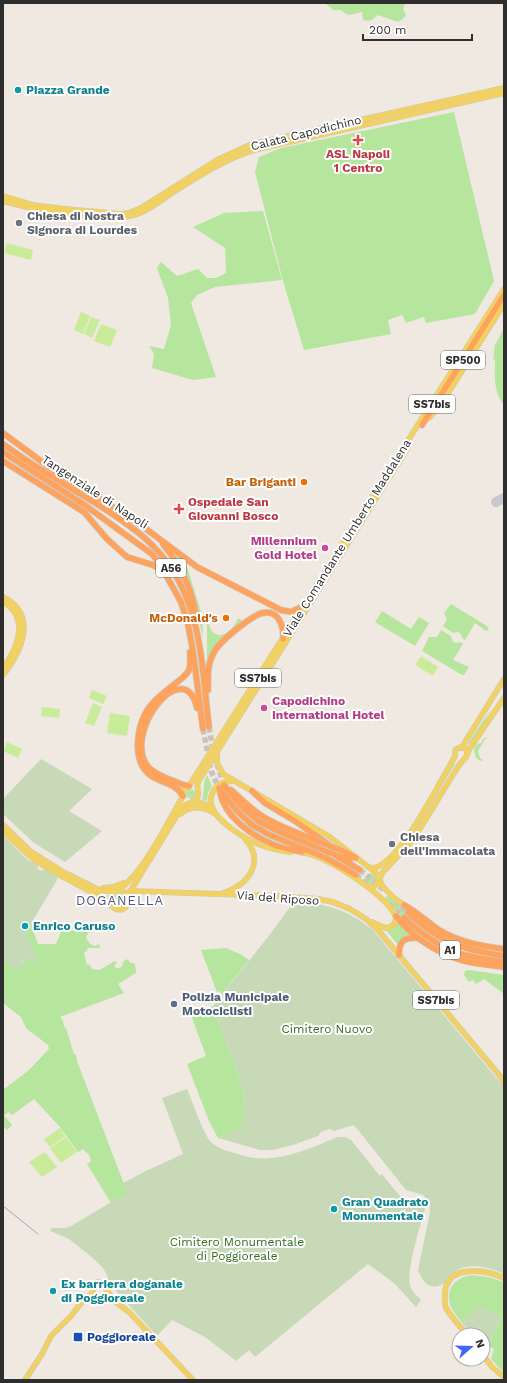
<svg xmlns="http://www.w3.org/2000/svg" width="507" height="1383" font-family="'Work Sans',sans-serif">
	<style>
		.green { fill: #b6e59e }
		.cemetery { fill: #c8d9b8 }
		.pitch { fill: #c9ec9a }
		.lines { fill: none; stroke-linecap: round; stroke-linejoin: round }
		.taxiway { stroke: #c9c8cc; stroke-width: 10 }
		.highway-tunnel { stroke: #c8c4bd; stroke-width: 5.5; stroke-dasharray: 5.5 3; stroke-linecap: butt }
		.major-casing { stroke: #c9c9c9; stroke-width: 6 }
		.highway-casing { stroke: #c9c9c9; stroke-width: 7 }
		.major { stroke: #f2d163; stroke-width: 5 }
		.highway { stroke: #ffa35c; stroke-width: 5.5 }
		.tram { stroke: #a3a6b8; stroke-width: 1 }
		.highway-bridge-casing { stroke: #c9c9c9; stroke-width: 7; stroke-linecap: butt }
		.highway-bridge { stroke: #ffa35c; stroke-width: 5.5 }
		.culture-dot { fill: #0f9aa8; stroke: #fff; stroke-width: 1.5 }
		.health-dot { fill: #e0444e; stroke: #fff; stroke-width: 1.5 }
		.worship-dot { fill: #6b7280; stroke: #fff; stroke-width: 1.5 }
		.food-dot { fill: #e8710a; stroke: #fff; stroke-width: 1.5 }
		.hotel-dot { fill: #d1479c; stroke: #fff; stroke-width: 1.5 }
		.service-dot { fill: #5c6f8a; stroke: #fff; stroke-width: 1.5 }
		.transit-dot { fill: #1a4fb4; stroke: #fff; stroke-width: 1.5 }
		.labels { text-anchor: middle; stroke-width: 4; stroke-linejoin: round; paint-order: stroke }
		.shield { fill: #fff; stroke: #6d6d6d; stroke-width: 1 }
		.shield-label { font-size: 11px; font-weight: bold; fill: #2e2e2e }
		.culture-label { font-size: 12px; font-weight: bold; fill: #0d838f; stroke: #fff; text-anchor: start }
		.street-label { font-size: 12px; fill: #2e2e2e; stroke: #fff }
		.health-label { font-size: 12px; font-weight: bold; fill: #be3a42; stroke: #fff }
		.worship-label { font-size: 12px; font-weight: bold; fill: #5b616d; stroke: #fff; text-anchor: start }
		.food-label { font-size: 12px; font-weight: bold; fill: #c56008; stroke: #fff; text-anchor: end }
		.hotel-label { font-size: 12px; font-weight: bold; fill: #b23c85; stroke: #fff; text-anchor: end }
		.service-label { font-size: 12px; font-weight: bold; fill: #4e5e75; stroke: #fff; text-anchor: start }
		.park-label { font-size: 12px; fill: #2c6e1b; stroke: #fff }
		.transit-label { font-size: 12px; font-weight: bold; fill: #164399; stroke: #fff; text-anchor: start }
		.neighbourhood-label { font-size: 13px; letter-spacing: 1px; fill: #4d5680; stroke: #fff }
	</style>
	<rect width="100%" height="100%" fill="#efe9e1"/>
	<g class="green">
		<path d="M325,3H405L403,9L406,15L404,18L398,22L378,15C371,20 372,22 363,20L362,12C352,14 349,18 341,10H333Z"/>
		<path d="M454,112L494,281L475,314L426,323L424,317L406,323L402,315L388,320L391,334L304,350L283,281L255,172L259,157L281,148Z"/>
		<path d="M263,211L282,280L215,287L197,295L191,303L216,377L193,380L152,368L154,354L149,346L164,349L171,325L168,298L157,268L161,262L177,276L198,269L207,278H216L226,273L225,248L193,227L224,213Z"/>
		<path d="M504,328V405C493,391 495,376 495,359L493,360L495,345Z"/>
		<path d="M174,554L183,560L187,567L202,615L203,638L192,589L186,574Z"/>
		<path d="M451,604L487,626L489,630L486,631L475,623L465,640L462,638L461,634L458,632L453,633L443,626L447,620L444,613Z"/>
		<path d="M382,611L411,629L419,617L429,623L415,646L375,622Z"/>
		<path d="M207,616C208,619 208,624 210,628C219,644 234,629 238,618L244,622C229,633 214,642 207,661Z"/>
		<path d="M441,630L451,636L453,642L456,643L460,642L463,644L453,660L469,667L464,675H462L422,651L429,637H437Z"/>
		<path d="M274,708L284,713L281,722L271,716Z"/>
		<path d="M491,709L481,729L469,745L468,743Z"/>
		<path d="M484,738H488L485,739L478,751L480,758L483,760L481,761L476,758L474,749L477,744L481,743Z"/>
		<path d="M454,763L455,764L407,844L389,861L408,841Z"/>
		<path d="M207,775L212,786L208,793L207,801L202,799C205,790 202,784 207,775Z"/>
		<circle cx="191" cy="794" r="4.5"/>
		<circle cx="371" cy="879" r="5.5"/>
		<path d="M117,891L125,893L128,900L123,907L118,908L113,905L112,897Z"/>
		<path d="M387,896L413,912C407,912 405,915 403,920C400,917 399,915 397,912C393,906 387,903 385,898Z"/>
		<path d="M33,920L36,922L32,928L38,944H56L62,930L66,931L67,928L74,931L75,928L88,930H90L86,937C88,942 91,946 96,946L99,943L100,948H87L88,950L84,953L87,965L89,964L92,969L99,970L115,961L117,963L114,966L116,968H120L124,964L122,963L127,959L131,963H134L136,970V973L118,984L124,993L60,1017L63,1020L64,1027L66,1028L74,1054L76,1055L77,1061L127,1192V1195L122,1199L120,1197L111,1203L87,1164L91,1161L89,1155L83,1149L78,1152L60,1127L34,1099L12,1115L9,1112L4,1115L12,1125L7,1130L3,1126V1090L29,1070L49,1049L48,1045L26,1028L21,1017L3,1003V959L13,967L21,964L28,957L36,963L25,934Z"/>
		<path d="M398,923L410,935L403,938L398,945L386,930L393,928Z"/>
		<path d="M226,948L242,955L249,960L222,994L219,991L217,992L201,950Z"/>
		<path d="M470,970L504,975V994L484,979L476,984L473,980L469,982L464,975L465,971Z"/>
		<path d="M213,1006L245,1093L243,1127L218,1138L209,1121L187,1064L206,1056L191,1015Z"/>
		<path d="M472,1275L488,1277L504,1282V1373L491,1359L494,1349L488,1345L501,1318L480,1307L462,1323C458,1317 454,1313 451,1307C444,1289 456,1277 472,1275Z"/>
	</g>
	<g class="cemetery">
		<path d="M41,759L92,789L69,811L102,831L65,862L34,843L3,814V799Z"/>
		<path d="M3,836L28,860L38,865V869L42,871L45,869L58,878L25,934L38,962L36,964L28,957L21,963L24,966L23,968L20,967L18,969L13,967L3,959L4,951L3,950Z"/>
		<path d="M296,901C330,905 346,909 373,930L503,1086L504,1090V1274C491,1268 473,1263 459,1269C452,1272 449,1280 443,1284C430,1292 422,1281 418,1270L430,1212L429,1202L423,1195L406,1190L354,1125L334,1131L330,1129L321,1132L318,1136L293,1145L273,1150H260L218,1138L242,1127L245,1093L213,1006L271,933L290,907Z"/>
		<path d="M187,1089C193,1102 202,1132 211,1142C217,1148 227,1151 235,1153C242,1155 249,1158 256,1158C285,1161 312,1147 338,1137H345L351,1140L380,1176L382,1174C387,1180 398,1195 403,1198C411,1203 421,1199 425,1209C421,1224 404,1276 411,1288C413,1293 418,1296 421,1300L416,1307L394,1283L368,1264L255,1357L249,1350L236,1361L205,1337L172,1320L157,1336L106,1280L108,1277L103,1268L94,1259L69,1239L50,1231L52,1228H66L71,1226L120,1197L122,1199L127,1195L123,1183L146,1171L183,1154L162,1098Z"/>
		<path d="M480,1307L501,1318L488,1345L484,1347L483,1335H472L462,1323Z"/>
	</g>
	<g class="pitch">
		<path d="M7,243L33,250L31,260L4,253Z"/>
		<path d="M81,312L90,316L83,334L74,330Z"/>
		<path d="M91,317L100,320L92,338L84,334Z"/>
		<path d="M101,324L117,330L110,347L94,341Z"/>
		<path d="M421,656L438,667L433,676L415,665Z"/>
		<path d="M92,690L107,696L103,704L89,698Z"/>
		<path d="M93,703L102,707L94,726L85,723Z"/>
		<path d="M42,707L60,709L59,718L41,716Z"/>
		<path d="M110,713L130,716L127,736L107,733Z"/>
		<path d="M7,742L22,749L18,758L3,751Z"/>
		<path d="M60,1128L65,1136L50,1147L44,1139Z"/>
		<path d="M66,1137L77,1152L61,1163L50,1148Z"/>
		<path d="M45,1152L57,1167L42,1177L29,1162Z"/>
	</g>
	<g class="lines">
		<path class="taxiway" d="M496,502L504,498"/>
		<g class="highway-tunnel">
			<path d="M209,727L213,750"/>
			<path d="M203,729L211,771L219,788"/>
			<path d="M217,764L224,785"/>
			<path d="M360,870L385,891"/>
			<path d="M356,875L368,885"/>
			<path d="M396,901L408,913"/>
			<path d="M389,904L404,918"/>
		</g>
		<defs>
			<g id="major">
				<path d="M3,196L33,205L65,209L120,214L129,213L141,208L217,160L252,144L504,88"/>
				<path d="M3,201C32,209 60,214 90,216C108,217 125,220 142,212C153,207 165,198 175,191C202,174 224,160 254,150L504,93"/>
				<path d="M429,418L440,406L504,304"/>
				<path d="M3,597C38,615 22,651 3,675"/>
				<path d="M3,602C30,617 18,648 3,668"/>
				<path d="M462,747L504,679"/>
				<path d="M217,753V763L223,774L330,837L376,873L383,887L394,898L404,905"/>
				<path d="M233,781C225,781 217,784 213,792C200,814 245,839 261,845C271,849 281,851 291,852"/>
				<path d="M193,801L202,803L212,808"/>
				<path d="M180,814C191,805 203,806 214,813"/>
				<path d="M3,825L30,851L63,872L99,890L107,891L115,890"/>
				<path d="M3,831C13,841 23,851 35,860C55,874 78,884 99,896C104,899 112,907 116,909C125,912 131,903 128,895L121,890H115L110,898L111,904"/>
				<path d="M299,852C325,854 383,893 396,916L395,923C387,932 381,926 372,922"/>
				<path d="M368,867C371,868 375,868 377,867C402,857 435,791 449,767L455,756V752L456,749L462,747L466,749L467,753"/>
				<path d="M369,887C379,888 378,879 383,872L413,840L459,765L466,757L470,748L504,698"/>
				<path d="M103,888L113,887L124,883"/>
				<path d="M118,890C143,874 168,822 183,796L184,790L189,786L504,289"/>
				<path d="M130,891L275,896L318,899L333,902L350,909L366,919L378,930L500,1076L504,1083"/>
				<path d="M223,893C248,885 266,862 245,839"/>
				<path d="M128,895L182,807C187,803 197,802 198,796C199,791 196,788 198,782L407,449"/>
				<path d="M467,1335C461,1327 451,1317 446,1308C444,1303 445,1298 445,1293C447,1263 486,1270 504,1278"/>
				<path d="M483,1355L492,1367L504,1377"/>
				<path d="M25,1380L42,1354L51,1336L72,1315L81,1303L92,1293L96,1283L98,1282L101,1283L117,1303L129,1312L193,1380"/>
			</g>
			<g id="highway">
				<path d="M422,425L504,295"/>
				<path d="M3,433L53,470L134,520L197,567L281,610L291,612L304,606"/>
				<path d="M3,444C30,464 59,481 87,498C135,527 171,551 190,607C203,645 204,688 209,727"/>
				<path d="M3,452L86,506L152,554L161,566L181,602L188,624L193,651L203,729"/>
				<path d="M3,461L84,512L107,539L127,557L153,565L162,570"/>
				<path d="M163,544C180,565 193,590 196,617"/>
				<path d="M208,690C208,677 207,665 213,654C218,642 250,617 262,613C279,609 284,627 283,639"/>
				<path d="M224,785L242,807L258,821L280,832L333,854L360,870"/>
				<path d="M189,786C181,785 174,781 166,778C161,776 155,773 150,769C118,737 184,651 197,708"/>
				<path d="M219,788L237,811L252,825L270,835L326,858L356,875"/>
				<path d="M231,790C240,798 249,807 259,814C276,826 296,832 315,840"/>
				<path d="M252,791L265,803L295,821L328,844"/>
				<path d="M220,792C224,816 251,835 272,844C281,848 292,850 302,852"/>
				<path d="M183,796C176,784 164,783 153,777C134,766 136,739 142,721C148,704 162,694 176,683C181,679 186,676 189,670C191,665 190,658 190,652"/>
				<path d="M335,849L350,861"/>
				<path d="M345,852L356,858"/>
				<path d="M404,905C417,912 427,922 439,930C459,942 481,946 504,949"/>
				<path d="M408,913C441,943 461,949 504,956"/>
				<path d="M396,916C411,936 437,953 461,960C475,964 490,965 504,967"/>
				<path d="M404,918C421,933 439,947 461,954C475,958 490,960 504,962"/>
				<path d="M399,955C399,941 404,937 418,938"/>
			</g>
		</defs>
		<use href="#major" class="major-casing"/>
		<use href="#highway" class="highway-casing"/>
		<use href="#major" class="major"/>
		<use href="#highway" class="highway"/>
		<path class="tram" d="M3,1206L38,1234"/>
		<defs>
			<path id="highway-bridge" d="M315,840L345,852"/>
		</defs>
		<use href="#highway-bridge" class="highway-bridge-casing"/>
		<use href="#highway-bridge" class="highway-bridge"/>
	</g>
	<g class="culture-dot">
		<circle cx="18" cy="90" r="4"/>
		<circle cx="25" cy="926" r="4"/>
		<circle cx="334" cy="1209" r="4"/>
		<circle cx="53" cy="1291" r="4"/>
	</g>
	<g class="health-dot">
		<path d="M356 134h4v4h4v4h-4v4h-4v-4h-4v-4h4z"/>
		<path d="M177 503h4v4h4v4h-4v4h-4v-4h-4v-4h4z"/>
	</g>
	<g class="worship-dot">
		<circle cx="19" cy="223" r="4"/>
		<circle cx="392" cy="844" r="4"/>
	</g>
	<g class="food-dot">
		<circle cx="304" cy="482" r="4"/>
		<circle cx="226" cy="618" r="4"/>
	</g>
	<g class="hotel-dot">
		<circle cx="325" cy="548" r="4"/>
		<circle cx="264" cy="708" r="4"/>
	</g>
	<circle class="service-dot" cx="174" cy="1004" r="4"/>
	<rect class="transit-dot" x="73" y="1332" width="10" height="10" rx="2"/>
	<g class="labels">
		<g class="shield">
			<rect x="441" y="351" width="44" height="18" rx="3"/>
			<rect x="409" y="395" width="46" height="18" rx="3"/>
			<rect x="156" y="559" width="30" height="18" rx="3"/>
			<rect x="235" y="669" width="46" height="18" rx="3"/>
			<rect x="440" y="941" width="20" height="18" rx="3"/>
			<rect x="413" y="991" width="46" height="18" rx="3"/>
		</g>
		<g class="shield-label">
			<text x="463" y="364">SP500</text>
			<text x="432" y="408">SS7bis</text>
			<text x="171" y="572">A56</text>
			<text x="258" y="682">SS7bis</text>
			<text x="450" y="954">A1</text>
			<text x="436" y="1004">SS7bis</text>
		</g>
		<g class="culture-label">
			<text x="26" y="94">Piazza Grande</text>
			<text x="33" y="930">Enrico Caruso</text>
			<text x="342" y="1206">Gran Quadrato<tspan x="342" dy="14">Monumentale</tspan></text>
			<text x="61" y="1288">Ex barriera doganale<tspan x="61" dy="14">di Poggioreale</tspan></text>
		</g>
		<g class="street-label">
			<text transform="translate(306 133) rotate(-14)" y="4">Calata Capodichino</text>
			<text transform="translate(95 492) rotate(33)" y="4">Tangenziale di Napoli</text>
			<text transform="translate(347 538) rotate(-58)" y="4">Viale Comandante Umberto Maddalena</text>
			<text transform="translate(278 898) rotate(4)" y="4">Via del Riposo</text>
		</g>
		<g class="health-label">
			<text x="358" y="158">ASL Napoli<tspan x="358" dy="14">1 Centro</tspan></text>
			<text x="188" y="506" text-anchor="start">Ospedale San<tspan x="188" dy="14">Giovanni Bosco</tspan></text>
		</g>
		<g class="worship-label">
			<text x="27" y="220">Chiesa di Nostra<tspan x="27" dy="14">Signora di Lourdes</tspan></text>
			<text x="400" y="841">Chiesa<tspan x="400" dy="14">dell'Immacolata</tspan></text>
		</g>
		<g class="food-label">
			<text x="296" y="486">Bar Briganti</text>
			<text x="218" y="622">McDonald's</text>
		</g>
		<g class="hotel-label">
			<text x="317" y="545">Millennium<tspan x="317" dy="14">Gold Hotel</tspan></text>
			<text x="272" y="705" text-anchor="start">Capodichino<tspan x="272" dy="14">International Hotel</tspan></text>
		</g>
		<g class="service-label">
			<text x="182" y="1001">Polizia Municipale<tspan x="182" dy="14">Motociclisti</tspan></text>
		</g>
		<g class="park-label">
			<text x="327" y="1033">Cimitero Nuovo</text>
			<text x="237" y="1246">Cimitero Monumentale<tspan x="237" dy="14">di Poggioreale</tspan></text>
		</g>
		<g class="transit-label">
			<text x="87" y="1341">Poggioreale</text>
		</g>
		<g class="neighbourhood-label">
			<text x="120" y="905">DOGANELLA</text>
		</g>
	</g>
	<rect width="507" height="1383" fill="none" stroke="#2e2e2e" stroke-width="8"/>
	<g transform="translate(471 1347) rotate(70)"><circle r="19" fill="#ffffff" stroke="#ababab"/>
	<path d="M0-3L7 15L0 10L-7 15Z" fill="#4264fb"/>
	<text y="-6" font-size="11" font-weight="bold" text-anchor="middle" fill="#2e2e2e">N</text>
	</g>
	<path d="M363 34v6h109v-6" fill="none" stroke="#2e2e2e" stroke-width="2"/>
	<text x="369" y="34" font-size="12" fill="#2e2e2e" stroke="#ffffff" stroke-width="3" paint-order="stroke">200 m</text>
</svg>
